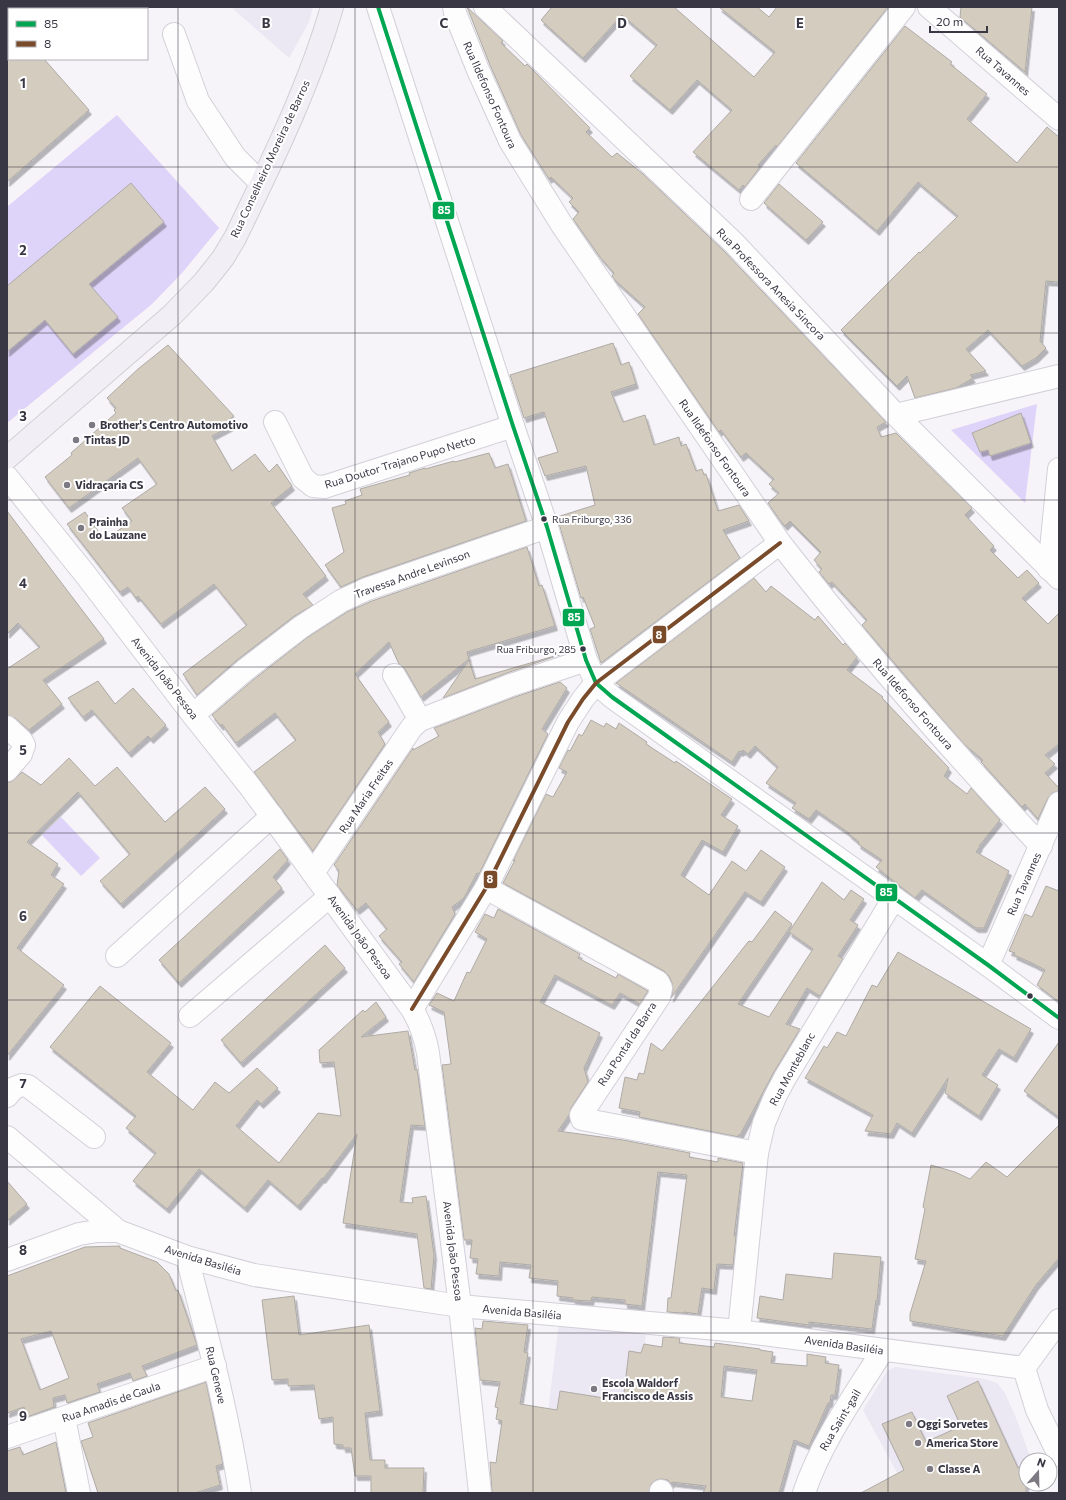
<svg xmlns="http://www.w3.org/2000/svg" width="1066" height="1500" font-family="Commissioner,sans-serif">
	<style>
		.built { fill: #ebe7f3 }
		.green { fill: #ded3f8 }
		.building { fill: #d4ccbf; stroke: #aeaaa6; fill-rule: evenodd; filter: url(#shadow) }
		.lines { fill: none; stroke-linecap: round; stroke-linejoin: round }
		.minor-casing { stroke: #d2d0d8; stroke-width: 24 }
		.major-casing { stroke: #d1cfd4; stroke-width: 24 }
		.minor { stroke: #fefdfe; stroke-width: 22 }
		.major { stroke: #f1eef6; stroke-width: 22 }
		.bus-1-casing { stroke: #fff; stroke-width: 7 }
		.bus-2-casing { stroke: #fff; stroke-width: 7 }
		.bus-1 { stroke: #00a651; stroke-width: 4 }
		.bus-2 { stroke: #7a4b2a; stroke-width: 4 }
		.grid { fill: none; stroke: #3a3744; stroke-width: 1; stroke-opacity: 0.55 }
		.poi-dot { fill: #7c7983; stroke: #fff; stroke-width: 1.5 }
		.bus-dot { fill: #3a3744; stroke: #fff; stroke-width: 1.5 }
		.labels { text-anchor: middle; stroke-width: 4; stroke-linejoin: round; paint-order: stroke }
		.bus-label { font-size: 10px; fill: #3a3744; stroke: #fff; text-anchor: start }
		.street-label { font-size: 11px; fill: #3a3744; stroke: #fff }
		.poi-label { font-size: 11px; font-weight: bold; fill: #3a3744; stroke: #fff; text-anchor: start }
		.grid-label { font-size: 13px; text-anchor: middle; font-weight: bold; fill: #3a3744; stroke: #fff; stroke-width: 4; stroke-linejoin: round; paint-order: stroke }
		.line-badge { stroke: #fff; stroke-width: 1.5 }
		.badge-label { font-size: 11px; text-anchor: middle; font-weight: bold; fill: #fff }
	</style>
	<defs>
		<filter id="shadow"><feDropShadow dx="2.5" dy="4.5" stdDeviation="0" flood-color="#0004"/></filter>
	</defs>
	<rect width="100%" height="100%" fill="#f6f4f9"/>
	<g class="built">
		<path d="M231,7H313L309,22L289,58Z"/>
		<path d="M559,1323L646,1335L626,1472L542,1459Z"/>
		<path d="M895,1367L985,1379L997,1383L1005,1393L1016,1418L1031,1459L1026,1460V1462L978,1493H908L863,1410L887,1371Z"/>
	</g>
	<g class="green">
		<path d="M117,115L219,228L182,273L152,304L7,423V207Z"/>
		<path d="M1037,404L1025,503L951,430Z"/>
		<path d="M61,817L100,858L81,876L42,835Z"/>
	</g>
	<g class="building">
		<path d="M467,7L503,41L501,43L525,66L527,64L590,128L586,132L612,157L617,153L643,174L725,252L886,422L877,427L881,437L896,433L972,508L965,515L994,546L990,550L1018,578L1027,570L1039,583L1022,598L1048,624L1059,613V744L1045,755L1055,764L1045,773L1059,788V791L1052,793L1048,798L1038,819L1025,804L1022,807L983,764L981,762L983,760L965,745L949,727L862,625L867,620L832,582L829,584L819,572L822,569L814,560L821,552L790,521L785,526L779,519L768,503L779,493L769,484L774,479L746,453L741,457L721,430L719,432L638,314L645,307L616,281L612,276L614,273L600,257L573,219L579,212L569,202L573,198L551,177L549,179L521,135L490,65Z"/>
		<path d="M552,7H674L754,77L775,52L719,7H757L769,17L777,7H888L777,147L776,145L758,165L760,167L745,187L743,185L739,190L693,152L732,110L697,80L670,110L630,76L657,45L622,15L583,58L541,20Z"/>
		<path d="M961,7H1032L1025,72L960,17Z"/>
		<path d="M905,26L952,62L950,64L987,94L967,119L1017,163L1047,127L1059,137V282L1046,281L1040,341L1046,348L1036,358L1022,366L988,330L966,349L986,371L970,375L973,378L956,388L915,398L907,376L897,386L841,330L919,252L920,253L958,216L918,182L877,231L796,163Z"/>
		<path d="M7,59H44L89,110L7,182Z"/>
		<path d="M131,183L164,222L89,284L118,317L73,354L45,320L7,352V286Z"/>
		<path d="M779,184L823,222L806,240L764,203Z"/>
		<path d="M613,343L621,365L629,362L636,384L611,392L623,422L645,415L654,445L679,437L681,446L686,444L696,471L702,469L704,475L706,474L718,511L739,505L749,521L723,530L740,558L601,663L590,629L595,627L583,597L581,598L557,517L595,505L586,466L545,476L538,458L558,452L544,412L524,418L510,375Z"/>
		<path d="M168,345L234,416L227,421L231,426L212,436L232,471L255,454L269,472L277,464L292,486L271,503L326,576L303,594L313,605L293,617L237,660L197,695L183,674L247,625L214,584L161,624L138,596L136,598L128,587L120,592L67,524L85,512L104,540L132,521L122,508L157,484L138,458L69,508L45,477L72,455L71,453L116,413L114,410L116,408L107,398L138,369Z"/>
		<path d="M1021,413L1031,443L990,456L988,450L980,452L972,433Z"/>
		<path d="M489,453L495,468L508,464L526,521L363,577L341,587L325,565L344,552L332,508L346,504L345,501L362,495L360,489L410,475L409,473L425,468V469L454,461L455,462Z"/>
		<path d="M7,511L104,639L43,680L62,704L29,730L15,718L7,715V669L40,647L18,623L7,634Z"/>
		<path d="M527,547L539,586L542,585L555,626L467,652L469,659L421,697L405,669L399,664L389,642L355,674L389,722L378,732L385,744L313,851L254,772L296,740L275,713L236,743L222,724L221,726L212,715L253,680L308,637L347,612L372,601Z"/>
		<path d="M754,578L766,592L771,586L815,620L818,616L843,645L845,643L857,657L847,670L883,697L882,698L949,768L944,776L967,794L971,788L1000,820L979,846H980L976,852L1009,871L984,928H976L922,890L915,898L876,867L882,860L858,844L859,842L849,834V833L816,810L809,819L792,808L796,803L766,783L778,767L755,746L748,754L743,750L741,752L739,751L732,762L616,683Z"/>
		<path d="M565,653L507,673L443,698L469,660L475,679Z"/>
		<path d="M98,681L115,704L133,688L166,725L151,739L148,736L129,753L92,710L83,717L68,698Z"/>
		<path d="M560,682L567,688L542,729L548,734L479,874L477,873L464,898L452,907L455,914L414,982L399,964L402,962L379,936L387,929L366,903L357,910L337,885L339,871L334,865L413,748V750L439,736L434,728L515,697Z"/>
		<path d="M591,720L604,727L606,723L616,729L619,723L647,742L646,744L675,763L676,761L732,799L721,815L738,826L723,852L702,840L681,875L709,895L732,861L746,871L761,850L785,867L761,902L745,892L671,998L673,990L672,983L669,976L664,971L503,883L515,860L513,861L546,794L553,797L567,772L559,768L568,750L570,751L579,734L582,736Z"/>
		<path d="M69,758L95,786L117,767L165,822L205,787L225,809L121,904L100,881L130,854L78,792L27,842L58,864L51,875L64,884L17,948L64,985L7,1056V782H11L16,778L22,772L41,785Z"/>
		<path d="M280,849L288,860L273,877L282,888L179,983L159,960Z"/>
		<path d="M822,882L844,900L851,890L864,899L850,920L858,925L838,956L843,959L820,996L807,988L786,1024L800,1029L774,1072L740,1135H738L739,1137L639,1117L640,1112L619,1108L625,1077L637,1080L639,1073L644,1074L651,1043L662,1051L748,942L749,941L752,942L775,911L792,924L738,1004L769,1017L813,949L789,932Z"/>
		<path d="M1046,886L1059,891V1002L1037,985L1045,970L1034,964L1014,955L1015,953L1009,951L1025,914L1032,917Z"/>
		<path d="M498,909L580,954L578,958L616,978L618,974L648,991L640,1004L620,993L612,1005L555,975L540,1002L600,1033L584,1068L588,1082L571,1108L569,1115L558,1131L623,1140L690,1153L689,1157L718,1162V1158L743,1163L734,1236H736L733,1265L717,1264L714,1290L702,1288L698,1314L684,1312L683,1313L667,1312L668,1298H671L687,1175L658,1172L642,1306L625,1304V1300L592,1297L591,1301L573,1300V1298L557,1296L558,1281L529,1278L531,1265L500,1262L499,1276L476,1274L478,1259L470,1258L472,1240H464L442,1065L451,1064L444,1012L429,1005L437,993L454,1001L467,972L470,973L487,939L475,932L485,914L494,918Z"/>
		<path d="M325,945L345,968L241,1063L221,1040Z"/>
		<path d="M898,952L1031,1029L1014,1058L999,1049L982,1075L998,1085L979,1116L945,1093L948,1078L912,1133L897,1123L891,1134L865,1131L873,1115L805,1078L824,1046L827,1048L837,1032L846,1036L872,985L877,987Z"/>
		<path d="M100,986L171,1043L147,1072L193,1110L215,1082L229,1093L257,1068L278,1088L261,1104L257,1100L236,1126L279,1163L318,1113L341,1116L334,1062L320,1063L319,1050L363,1010L365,1012L376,1002L386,1017L361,1037L408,1031L415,1070L417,1069L425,1126L411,1125L400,1202L413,1203L412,1198L426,1196L434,1255L431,1289L424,1288L417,1234L343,1223L357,1134L323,1179L322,1178L298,1206L268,1180L245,1208L199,1169L167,1209L133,1181L156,1153L126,1128L136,1116L50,1047Z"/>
		<path d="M1059,1042V1117L1024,1091Z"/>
		<path d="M1059,1125V1258L1036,1285L1003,1336L910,1321V1314L926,1261L915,1259L925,1209L923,1207L931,1165L955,1172L970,1179L986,1162L1007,1177Z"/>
		<path d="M7,1181L27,1204L7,1221Z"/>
		<path d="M120,1246V1248L157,1262L169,1274L176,1291L178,1290L197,1345L142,1366L147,1376L133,1381L130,1373L97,1384L100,1392L67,1403L65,1395L53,1398L54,1407L27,1417L24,1407L7,1413V1276L85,1247ZM51,1331L69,1378L40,1390L21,1339Z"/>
		<path d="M834,1253L881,1257L877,1301L876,1300L872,1329L809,1322V1325L757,1318L760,1296L783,1300L786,1274L832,1279Z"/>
		<path d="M294,1296L299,1335L369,1325L380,1411L365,1413L370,1460H385V1468H424L423,1493H371V1476H355L351,1448H343V1445L334,1444L333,1417L319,1419L314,1385L288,1386V1379L272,1380L262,1300Z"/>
		<path d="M483,1321L528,1325L524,1352L528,1353L520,1404L557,1410L560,1391L623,1401L629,1351L641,1353L644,1344L662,1347L663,1337L680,1338L679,1343L714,1347L715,1343L760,1349V1350L773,1352L771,1363L807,1366V1354L826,1357L825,1363L839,1365L835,1395H831L830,1403H828L809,1446L794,1440L779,1493H703L706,1486L672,1482L671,1484L668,1480L661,1479L656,1480L651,1484L649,1493H492L490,1462L496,1463L502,1421L496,1419L498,1408L495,1407L500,1382L480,1380L475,1328L482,1329ZM724,1366L757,1370L752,1401L721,1397Z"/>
		<path d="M978,1381L1018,1468L1026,1462V1493H861L904,1470L882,1424L912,1412L926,1442L961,1426L947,1396Z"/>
		<path d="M206,1382L223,1464L216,1466L220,1485L195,1493H98L81,1441L93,1437L88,1423Z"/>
		<path d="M56,1442L66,1493H7V1451L20,1447L23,1455Z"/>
	</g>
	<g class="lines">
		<defs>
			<g id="minor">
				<path d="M378,7L513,426L547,527L586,660L596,683L612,697L988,965L1059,1018"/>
				<path d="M454,7L455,13L478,70L510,141L562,225L780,543C862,648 950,749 1041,846"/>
				<path d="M485,7L734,243L896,415L1059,578"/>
				<path d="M929,7L1059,119"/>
				<path d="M105,9L106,7"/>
				<path d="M174,34L198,101L235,157L261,183"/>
				<path d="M751,199L904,7"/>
				<path d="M896,415L1059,376"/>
				<path d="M275,422L303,478L313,486L324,487L513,426"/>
				<path d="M7,477L85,574L193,715L251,788L412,1009C421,1024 425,1036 428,1053L460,1306L480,1493"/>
				<path d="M1049,569L1059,469"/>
				<path d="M394,675L420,720"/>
				<path d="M193,715L245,670L301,627L341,601L367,589L547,527"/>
				<path d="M7,727L21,740L24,745L21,754L7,770"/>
				<path d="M313,873L412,727L420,720L511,685L586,660"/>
				<path d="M486,888L658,982L661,988L659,997L581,1115L582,1119L757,1153"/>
				<path d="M117,956L272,816"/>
				<path d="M988,965L1059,803"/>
				<path d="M412,1009L486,888L568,722L583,699L596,683L780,543"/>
				<path d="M190,1016L330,896"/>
				<path d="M7,1096L14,1088L22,1085L28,1086L94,1137"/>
				<path d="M7,1137L118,1231"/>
				<path d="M187,1257C207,1335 228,1413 240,1493"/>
				<path d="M7,1260L79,1234L97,1231H118L187,1257L254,1275L460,1306L739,1331L1024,1368"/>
				<path d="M739,1331L757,1153L764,1123L775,1097L785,1078L894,898"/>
				<path d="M1024,1368L1037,1410L1059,1455"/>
				<path d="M1024,1368L1059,1320"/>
				<path d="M64,1418L79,1493"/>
				<path d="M7,1437L215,1366"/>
				<path d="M661,1491L662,1493"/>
				<path d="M804,1493C821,1442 854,1396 883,1350"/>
			</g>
			<path id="major" d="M7,458L172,315L204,282L223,258L235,238C271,163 309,87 332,7"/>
		</defs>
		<use href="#minor" class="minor-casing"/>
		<use href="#major" class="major-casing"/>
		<use href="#minor" class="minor"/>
		<use href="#major" class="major"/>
		<defs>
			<path id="bus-1" d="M378,7L513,426L547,527L586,660L596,683L612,697L988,965L1059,1018"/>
			<path id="bus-2" d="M412,1009L486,888L568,722L583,699L596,683L780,543"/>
		</defs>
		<use href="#bus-1" class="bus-1-casing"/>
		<use href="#bus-2" class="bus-2-casing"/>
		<use href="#bus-1" class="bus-1"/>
		<use href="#bus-2" class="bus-2"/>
	</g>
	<path class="grid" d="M178,7V1493M355,7V1493M533,7V1493M711,7V1493M888,7V1493M7,167H1059M7,333H1059M7,500H1059M7,667H1059M7,833H1059M7,1000H1059M7,1167H1059M7,1333H1059"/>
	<g class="poi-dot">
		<circle cx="92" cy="425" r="4"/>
		<circle cx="76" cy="440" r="4"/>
		<circle cx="67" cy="485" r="4"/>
		<circle cx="81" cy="528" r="4"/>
		<circle cx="594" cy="1389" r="4"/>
		<circle cx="909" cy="1424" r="4"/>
		<circle cx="918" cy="1443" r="4"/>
		<circle cx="930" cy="1469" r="4"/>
	</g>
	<g class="bus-dot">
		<circle cx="544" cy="519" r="3.5"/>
		<circle cx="583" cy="649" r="3.5"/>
		<circle cx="1030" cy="996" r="3.5"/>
	</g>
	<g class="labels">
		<g class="bus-label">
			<text x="552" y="523">Rua Friburgo, 336</text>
			<text x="576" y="653" text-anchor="end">Rua Friburgo, 285</text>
		</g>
		<g class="street-label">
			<text transform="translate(1003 71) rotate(41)" y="4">Rua Tavannes</text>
			<text transform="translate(490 95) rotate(66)" y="4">Rua Ildefonso Fontoura</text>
			<text transform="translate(270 159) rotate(-65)" y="4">Rua Conselheiro Moreira de Barros</text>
			<text transform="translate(771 284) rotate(46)" y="4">Rua Professora Anesia Sincora</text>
			<text transform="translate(715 448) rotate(55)" y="4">Rua Ildefonso Fontoura</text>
			<text transform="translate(400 462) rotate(-17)" y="4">Rua Doutor Trajano Pupo Netto</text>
			<text transform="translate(412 574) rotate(-20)" y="4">Travessa Andre Levinson</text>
			<text transform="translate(165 678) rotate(52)" y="4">Avenida João Pessoa</text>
			<text transform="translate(913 704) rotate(49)" y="4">Rua Ildefonso Fontoura</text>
			<text transform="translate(366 796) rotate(-56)" y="4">Rua Maria Freitas</text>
			<text transform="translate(1024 884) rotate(-66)" y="4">Rua Tavannes</text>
			<text transform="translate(360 937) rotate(54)" y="4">Avenida João Pessoa</text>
			<text transform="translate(627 1044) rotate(-57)" y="4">Rua Pontal da Barra</text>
			<text transform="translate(792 1069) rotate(-61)" y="4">Rua Monteblanc</text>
			<text transform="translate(453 1251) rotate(83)" y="4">Avenida João Pessoa</text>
			<text transform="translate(203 1260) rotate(17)" y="4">Avenida Basiléia</text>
			<text transform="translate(522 1312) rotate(5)" y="4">Avenida Basiléia</text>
			<text transform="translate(844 1345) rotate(8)" y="4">Avenida Basiléia</text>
			<text transform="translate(216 1375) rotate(77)" y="4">Rua Geneve</text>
			<text transform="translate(111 1402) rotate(-19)" y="4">Rua Amadis de Gaula</text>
			<text transform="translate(840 1420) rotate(-59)" y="4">Rua Saint-gail</text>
		</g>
		<g class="poi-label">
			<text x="100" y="429">Brother's Centro Automotivo</text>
			<text x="84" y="444">Tintas JD</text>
			<text x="75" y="489">Vidraçaria CS</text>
			<text x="89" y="526">Prainha<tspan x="89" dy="13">do Lauzane</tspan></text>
			<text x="602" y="1387">Escola Waldorf<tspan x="602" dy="13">Francisco de Assis</tspan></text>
			<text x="917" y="1428">Oggi Sorvetes</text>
			<text x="926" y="1447">America Store</text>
			<text x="938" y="1473">Classe A</text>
		</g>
	</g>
	<g class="grid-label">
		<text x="266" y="28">B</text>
		<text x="444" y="28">C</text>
		<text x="622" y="28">D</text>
		<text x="800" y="28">E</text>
		<text x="23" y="88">1</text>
		<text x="23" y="255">2</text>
		<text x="23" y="421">3</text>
		<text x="23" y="588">4</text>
		<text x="23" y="755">5</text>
		<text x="23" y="921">6</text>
		<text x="23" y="1088">7</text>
		<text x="23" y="1255">8</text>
		<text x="23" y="1421">9</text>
	</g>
	<g class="line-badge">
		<rect x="432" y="201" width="23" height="19" rx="4" fill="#00a651"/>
		<rect x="562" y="608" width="23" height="19" rx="4" fill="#00a651"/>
		<rect x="652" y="625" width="15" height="19" rx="4" fill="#7a4b2a"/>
		<rect x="483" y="870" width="15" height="19" rx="4" fill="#7a4b2a"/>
		<rect x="875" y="883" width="23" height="19" rx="4" fill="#00a651"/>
	</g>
	<g class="badge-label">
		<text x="444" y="214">85</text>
		<text x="574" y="621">85</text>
		<text x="659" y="639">8</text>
		<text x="490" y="883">8</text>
		<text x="886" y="896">85</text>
	</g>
	<rect width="1066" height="1500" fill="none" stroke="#3a3744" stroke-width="16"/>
	<rect x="8" y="8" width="140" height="52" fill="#ffffff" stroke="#b0afb4"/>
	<rect x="16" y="21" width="20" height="6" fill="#00a651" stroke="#b0afb4"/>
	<text x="44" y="28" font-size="12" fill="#3a3744">85</text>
	<rect x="16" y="41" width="20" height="6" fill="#7a4b2a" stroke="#b0afb4"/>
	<text x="44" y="48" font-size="12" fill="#3a3744">8</text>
	<g transform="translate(1038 1472) rotate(20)"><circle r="19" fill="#ffffff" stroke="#b0afb4"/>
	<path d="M0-3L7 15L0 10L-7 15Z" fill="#7c7983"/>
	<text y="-6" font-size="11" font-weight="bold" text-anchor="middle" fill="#3a3744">N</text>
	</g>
	<path d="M930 26v6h57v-6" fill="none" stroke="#3a3744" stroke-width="2"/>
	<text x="936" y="26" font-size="12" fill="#3a3744" stroke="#ffffff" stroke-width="3" paint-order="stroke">20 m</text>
</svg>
